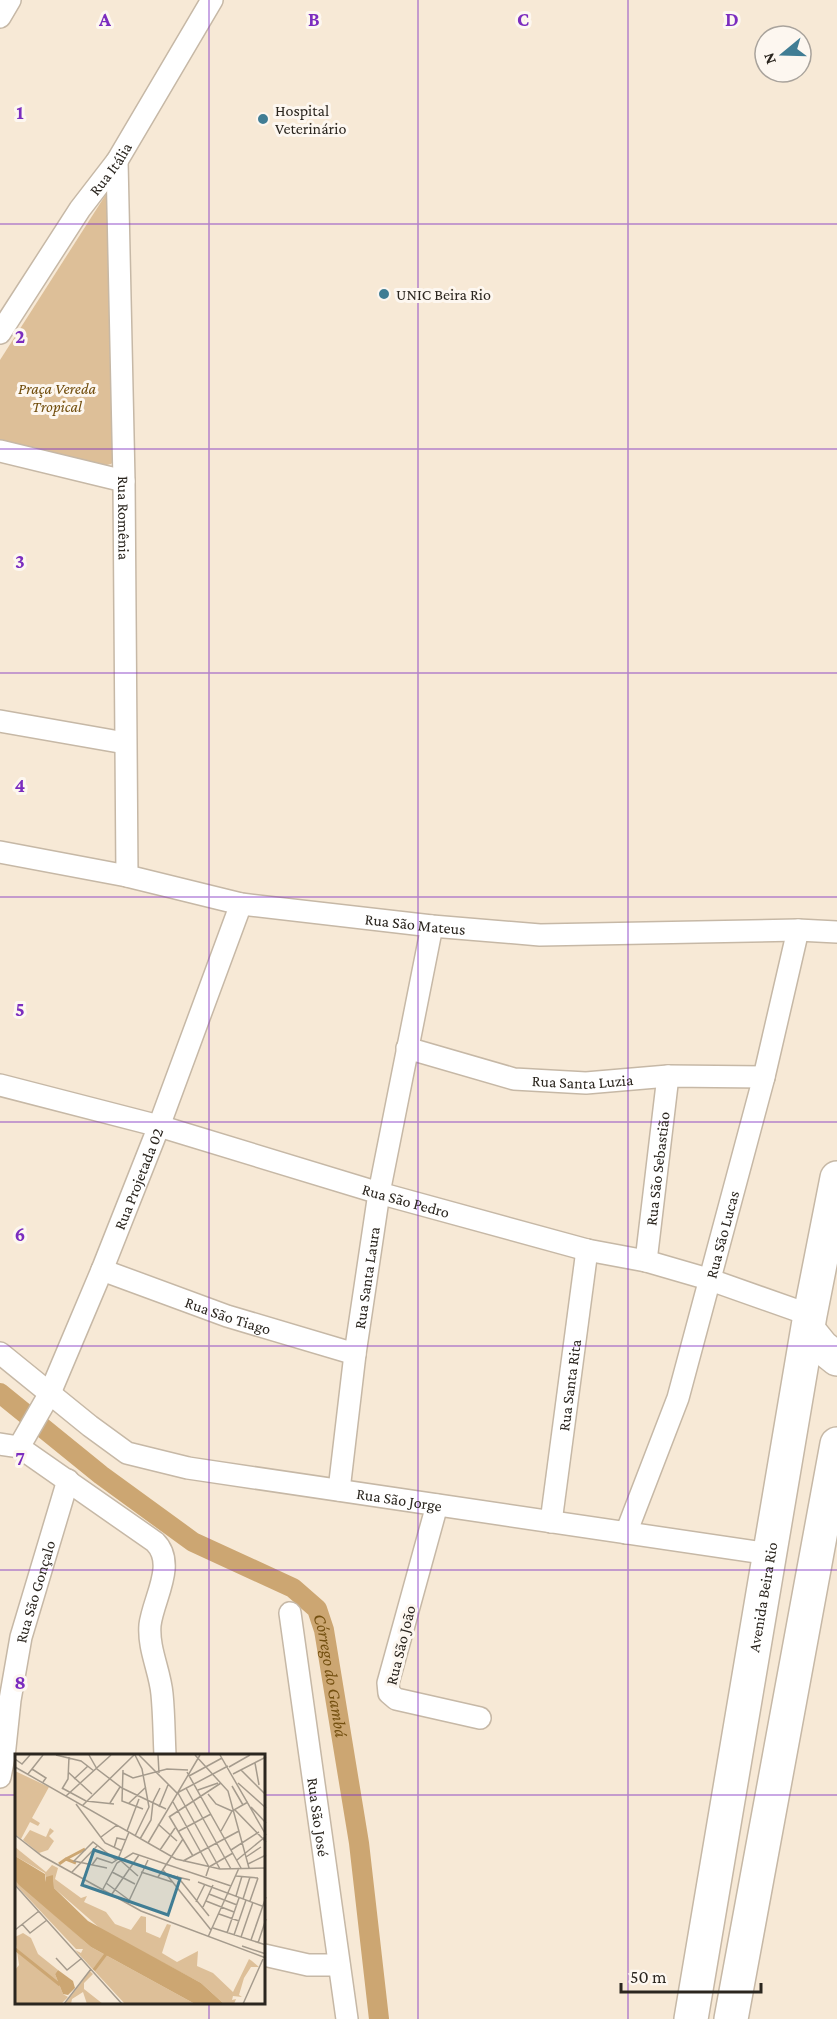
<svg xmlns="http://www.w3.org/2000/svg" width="837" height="2019" font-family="'Crimson Pro',serif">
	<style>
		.green { fill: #ddbf98 }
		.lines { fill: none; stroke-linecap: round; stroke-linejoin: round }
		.canal { stroke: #cca672; stroke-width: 20 }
		.street-casing { stroke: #c6b8a6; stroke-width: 24 }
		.primary-casing { stroke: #c6b8a6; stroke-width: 36 }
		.street { stroke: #fff; stroke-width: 21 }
		.primary { stroke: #fff; stroke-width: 33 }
		.grid { fill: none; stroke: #7b2cbf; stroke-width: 1.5; stroke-opacity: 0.55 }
		.poi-dot { fill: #407d94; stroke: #fdf7f0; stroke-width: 2 }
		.labels { text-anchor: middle; stroke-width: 6; stroke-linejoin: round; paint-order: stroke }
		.poi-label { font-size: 16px; fill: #2b261f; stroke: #fdf7f0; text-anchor: start }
		.street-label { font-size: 16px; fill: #2b261f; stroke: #fdf7f0 }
		.park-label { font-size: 16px; font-style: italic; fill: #714d0c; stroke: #fdf7f0 }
		.water-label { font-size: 18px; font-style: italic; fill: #745010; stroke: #fdf7f0 }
		.inset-river { fill: none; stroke: #cca672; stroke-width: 3 }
		.inset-road { fill: none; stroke: #a59b8d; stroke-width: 1.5 }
		.view { fill: #407d94; fill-opacity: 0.15; stroke: #407d94; stroke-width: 3 }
		.inset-edge { fill: none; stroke: #2b261f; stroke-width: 3 }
		.grid-label { font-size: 20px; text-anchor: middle; font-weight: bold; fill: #7b2cbf; stroke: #fdf7f0; stroke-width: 6; stroke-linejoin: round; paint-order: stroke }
	</style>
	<rect width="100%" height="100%" fill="#f7e9d6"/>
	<path class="green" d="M110,188L115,460L111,464L102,466L0,442V360Z"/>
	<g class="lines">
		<path class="canal" id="s1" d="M0,1393L101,1475L193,1542L293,1588L317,1609L324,1630L359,1843L379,2019"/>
		<defs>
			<g id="street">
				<path d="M0,17L10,0"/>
				<path id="s2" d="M117,161L124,481L127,876"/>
				<path id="s3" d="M0,333L80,209L117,161L212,0"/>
				<path d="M0,451L124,481"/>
				<path d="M0,721L125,743"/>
				<path id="s4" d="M0,852L127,876L241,904L432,926L540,935L798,930L837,932"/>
				<path id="s5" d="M407,1048L514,1079L586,1083L668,1076L764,1077"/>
				<path id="s6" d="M0,1085L159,1126L379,1193L587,1250L646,1261L708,1279L810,1315"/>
				<path id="s7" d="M646,1261L668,1076"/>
				<path id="s8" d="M102,1270L227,1316L355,1354"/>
				<path id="s9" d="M0,1353L90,1426L127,1453L188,1468L770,1554"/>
				<path d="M0,1444L19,1447L155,1542C177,1564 153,1599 150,1625C148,1649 160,1671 162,1694C164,1714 164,1735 165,1755"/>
				<path id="s10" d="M19,1447L50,1393L102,1270L159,1126L241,904"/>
				<path id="s11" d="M339,1490L355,1354L379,1193L432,926"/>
				<path d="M437,1505L388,1683L389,1693L396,1699L480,1718"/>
				<path id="s12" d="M551,1522L587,1250"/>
				<path id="s13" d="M626,1533L678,1398L764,1077L798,930"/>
				<path id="s14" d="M290,1613L347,2019"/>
				<path id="s15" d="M0,1777L4,1757L10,1700L21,1637L68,1480"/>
				<path d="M264,1955L308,1965H339"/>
			</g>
			<g id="primary">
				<path d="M809,1331L822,1347L837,1359"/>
				<path id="s16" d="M691,2019L810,1315L837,1178"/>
				<path d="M731,2019L837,1444"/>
			</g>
		</defs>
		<use href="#street" class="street-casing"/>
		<use href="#primary" class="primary-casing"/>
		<use href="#street" class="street"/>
		<use href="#primary" class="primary"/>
	</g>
	<path class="grid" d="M209,0V1755M418,0V2019M628,0V2019M0,224H837M0,449H837M0,673H837M0,897H837M0,1122H837M0,1346H837M0,1570H837M0,1795H16M264,1795H837M209,2002V2019"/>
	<g class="poi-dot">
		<circle cx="263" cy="119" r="6"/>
		<circle cx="384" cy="294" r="6"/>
	</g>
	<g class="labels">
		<g class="poi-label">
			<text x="275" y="116">Hospital<tspan x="275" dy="18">Veterinário</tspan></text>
			<text x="396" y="300">UNIC Beira Rio</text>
		</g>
		<g class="street-label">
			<text dy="6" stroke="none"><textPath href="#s3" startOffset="198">Rua Itália</textPath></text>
			<text dy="6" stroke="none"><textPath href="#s2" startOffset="357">Rua Romênia</textPath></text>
			<text dy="6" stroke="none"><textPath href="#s4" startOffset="422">Rua São Mateus</textPath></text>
			<text dy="6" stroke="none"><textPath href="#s5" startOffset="180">Rua Santa Luzia</textPath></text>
			<text dy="6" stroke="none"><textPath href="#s7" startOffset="93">Rua São Sebastião</textPath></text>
			<text dy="6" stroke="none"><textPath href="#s10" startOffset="294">Rua Projetada 02</textPath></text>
			<text dy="6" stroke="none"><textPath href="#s6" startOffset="422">Rua São Pedro</textPath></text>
			<text dy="6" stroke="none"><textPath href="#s13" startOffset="314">Rua São Lucas</textPath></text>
			<text dy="6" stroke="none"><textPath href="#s11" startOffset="214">Rua Santa Laura</textPath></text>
			<text dy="6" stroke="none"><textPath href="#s8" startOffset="134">Rua São Tiago</textPath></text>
			<text dy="6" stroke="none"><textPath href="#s12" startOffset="138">Rua Santa Rita</textPath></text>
			<text dy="6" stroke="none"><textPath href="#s9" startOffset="438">Rua São Jorge</textPath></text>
			<text dy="6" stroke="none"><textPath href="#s15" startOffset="189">Rua São Gonçalo</textPath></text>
			<text dy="6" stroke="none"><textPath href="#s16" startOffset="428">Avenida Beira Rio</textPath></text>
			<text transform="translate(400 1645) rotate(-76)" y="6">Rua São João</text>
			<text dy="6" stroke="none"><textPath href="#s14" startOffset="206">Rua São José</textPath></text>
		</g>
		<g class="park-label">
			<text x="57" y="394">Praça Vereda<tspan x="57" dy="18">Tropical</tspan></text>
		</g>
		<g class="water-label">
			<text dy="6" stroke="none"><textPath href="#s1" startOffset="454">Córrego do Gambá</textPath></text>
		</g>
	</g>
	<g transform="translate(15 1754)">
		<rect width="250" height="250" fill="#f7e9d6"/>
		<path d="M0,17L34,33L17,64L25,69L23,72L15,68L6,85L0,80ZM35,74L39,77L34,82L39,87L33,96L24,99L8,86L15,76L31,83ZM0,93L31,118L37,111L43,114L40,125L66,144L72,142L69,148L91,158L100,170L116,176L126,162L131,163V178L145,184L152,170L156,171L147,199L162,208L183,197L182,212L198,219L218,238L234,205L237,207L244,213H236L229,224L224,241L227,243L218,242L217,246L221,245L219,250H209L186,229L87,176L39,134L38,121L31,128L30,119L0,102ZM0,126L76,193L180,250H110L60,196L66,199L68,195H61L0,130ZM8,179L16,184L23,200L43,216L40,220L48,240L53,243L46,250H0V216L4,211L0,183ZM75,217L78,220L69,229V235L88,250H72L68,238L57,245L56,250H50Z" fill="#ddbf98"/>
		<path d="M0,102L30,120V128L31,123L38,121L39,134L73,167L186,229L209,250H180L76,193L4,131L0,126ZM43,216L58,227L60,234L53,241L48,240L40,220Z" fill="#cca672"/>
		<path class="inset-river" d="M51,105L70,95M44,110L51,105L61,109M0,195L45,231M79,216L91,200"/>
		<path class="inset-road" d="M41,1L66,7L79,17M74,1L82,15L107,34L151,55M124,1L162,39L213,12M143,1L144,19M180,1L213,37L234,114M205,1L251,81M0,5L7,10L15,1M240,9L244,31M0,13L161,105L205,115L251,114M214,13L235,1M17,15L31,24L28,28M108,16L107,47L128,55M226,16L251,41M53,18L77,40M172,18L226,114M108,19L118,24L152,15L173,16M13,20L28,1M218,20L251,3M174,22L207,4M59,25L73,12M223,29L251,54M217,32L228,51M47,34L71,47L99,50M171,34L216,115M47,35L53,25L54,3M183,36L203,29M163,39L205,115M193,40L201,50L217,57M51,42L96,1M158,48L194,113L191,122M95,49L105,33M61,50L90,89L107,97M113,50L131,33M68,51L119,1M144,53L153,31M236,53L251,69M220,56L251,88M154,62L178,102M154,63L206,29M143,70L162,87M112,77L124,45M164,77L196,60M206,77L217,57L233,48M0,81L27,102L126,157L251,204M120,82L134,53L127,15L120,1M86,83L102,71M125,85L136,66L138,48L145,34M133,89L185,1M99,94L102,84L111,86M145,96L160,74M216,96L244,78M231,103L246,93M105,106L123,122M222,106L250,83M168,107L224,77M233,110L251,101M77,111L82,104L97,109L103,105L114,78M194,113L218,99M92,114L59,107L78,88L101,106M148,116L196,176M57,118L82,92M97,118L120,130M126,118L157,128M150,120L175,126M162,122L194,162M221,122L243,124M143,123L168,85M183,128L247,152M91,129L114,146M0,131L107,250M88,135L102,109L118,99L216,132M97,140L124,101M194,140L222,151M221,142L227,122M228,145L235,123M191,147L219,158M235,147L243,124M181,148L190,130M113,149L133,106M188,153L198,131M204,160L224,167M7,170L15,179L32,166M198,174L251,191M0,176L24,157M212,179L224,144M219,181L231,146M193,183L224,114M226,183L238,148M236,186L251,143M243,189L251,165M227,192L251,200M41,204L52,216L67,204M49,250L76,215M228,250L248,205"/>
		<path class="view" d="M79,96L165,125L153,161L67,131Z"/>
		<rect width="250" height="250" class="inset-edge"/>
	</g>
	<g class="grid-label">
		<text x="105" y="26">A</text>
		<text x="314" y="26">B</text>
		<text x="523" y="26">C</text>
		<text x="732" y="26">D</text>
		<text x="20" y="119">1</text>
		<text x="20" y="343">2</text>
		<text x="20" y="568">3</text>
		<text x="20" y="792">4</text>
		<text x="20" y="1016">5</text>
		<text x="20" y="1241">6</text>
		<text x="20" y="1465">7</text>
		<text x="20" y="1689">8</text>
	</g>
	<g transform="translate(783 54) rotate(251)"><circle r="28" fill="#fdf7f0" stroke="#a9a39c" stroke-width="1.5"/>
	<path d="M0-4.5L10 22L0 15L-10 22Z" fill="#407d94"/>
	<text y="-9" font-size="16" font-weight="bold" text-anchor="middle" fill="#2b261f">N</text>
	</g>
	<path d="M621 1983v9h140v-9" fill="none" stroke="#2b261f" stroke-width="3"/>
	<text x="630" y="1983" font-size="18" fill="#2b261f" stroke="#fdf7f0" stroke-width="4.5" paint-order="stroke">50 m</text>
</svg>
